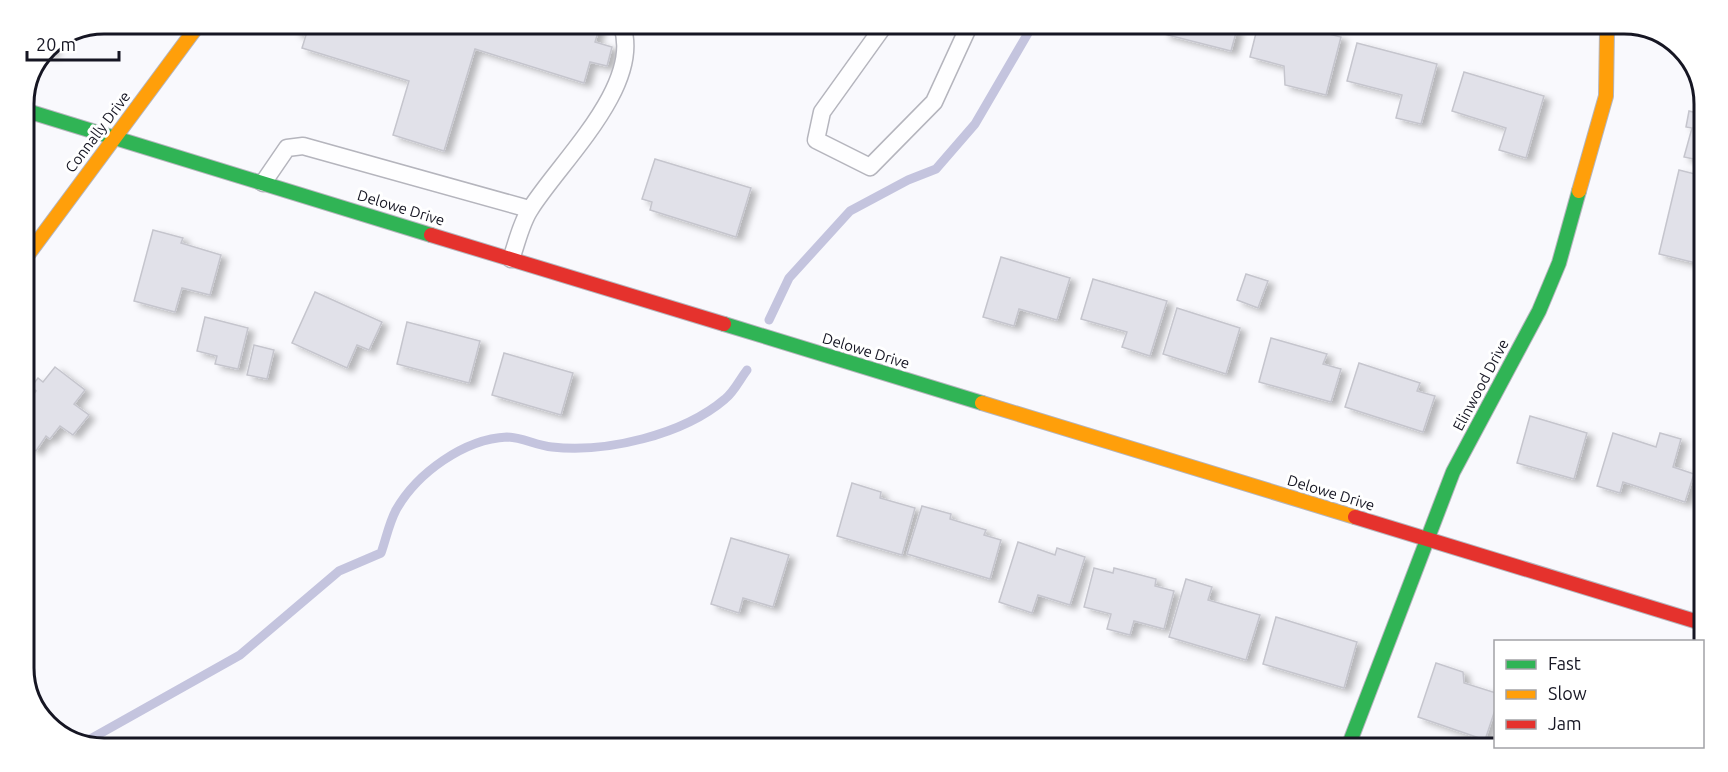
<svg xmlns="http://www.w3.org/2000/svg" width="1728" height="772" font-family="Ubuntu,sans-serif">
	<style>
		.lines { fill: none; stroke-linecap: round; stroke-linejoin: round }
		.stream { stroke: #c4c4de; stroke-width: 9 }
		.building { fill: #e1e1e9; stroke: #c5c5cd; stroke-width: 1.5; filter: url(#shadow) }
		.lane-casing { stroke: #b5b5bd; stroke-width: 19 }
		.fast-casing { stroke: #b5b5bd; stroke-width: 16 }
		.slow-casing { stroke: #b5b5bd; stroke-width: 16 }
		.jam-casing { stroke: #b5b5bd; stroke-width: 16 }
		.lane { stroke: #fefeff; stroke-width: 16 }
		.fast { stroke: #30b455; stroke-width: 14 }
		.slow { stroke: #ff9f0a; stroke-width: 14 }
		.jam { stroke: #e5322d; stroke-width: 14 }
		.labels { text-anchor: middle; stroke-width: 6; stroke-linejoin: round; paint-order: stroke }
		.street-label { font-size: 15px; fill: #161623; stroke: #fff }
		.rim { fill: none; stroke: #161623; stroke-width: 3 }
	</style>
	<defs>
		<filter id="shadow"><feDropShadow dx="6" dy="4" stdDeviation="3" flood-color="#0004"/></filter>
	</defs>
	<rect width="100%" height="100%" fill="#f9f9fd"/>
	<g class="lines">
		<g class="stream">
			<path d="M769,320L789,278L850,211L908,180L936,169L975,124L1031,28"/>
			<path d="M85,742L240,655L339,571L381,553C386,539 389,523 396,510C417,473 464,439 507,437C522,437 537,446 552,447C606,453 683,435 725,399C734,392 740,379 747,370"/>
		</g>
	</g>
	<g class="building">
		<path d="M298,25L600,26L595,42L612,47L607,66L590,62L584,83L475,49L444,151L393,135L409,81L302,48L306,35L295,32Z"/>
		<path d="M1166,28L1237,29L1231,51L1164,34Z"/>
		<path d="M1257,29H1309L1341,37L1326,95L1285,85L1284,66L1250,57Z"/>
		<path d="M1357,43L1437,64L1421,124L1396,118L1402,95L1347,81Z"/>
		<path d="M55,45L52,54L46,52L48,47Z"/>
		<path d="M1464,72L1544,96L1526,158L1499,150L1506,128L1452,111Z"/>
		<path d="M1702,93L1704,100L1703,161L1684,157L1692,128L1686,127L1689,111L1697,113Z"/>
		<path d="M655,159L751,188L736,237L650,210L652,202L642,199Z"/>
		<path d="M1679,170L1703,176L1700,264L1659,254Z"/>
		<path d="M153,230L183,238L181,243L221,255L210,295L182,288L175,312L134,301Z"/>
		<path d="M1001,257L1070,278L1057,320L1019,309L1014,326L983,317Z"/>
		<path d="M1246,274L1268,281L1258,308L1237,300Z"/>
		<path d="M1093,279L1167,301L1150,356L1122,347L1127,332L1081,319Z"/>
		<path d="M315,292L382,322L369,350L357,345L347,368L292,343Z"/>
		<path d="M1177,308L1240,328L1226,374L1163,354Z"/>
		<path d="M205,317L248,328L238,369L215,364L217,356L197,351Z"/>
		<path d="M407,322L480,341L469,383L397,364Z"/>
		<path d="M1271,338L1327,354L1323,364L1341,369L1331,402L1259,382Z"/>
		<path d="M254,345L274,350L267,379L247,375Z"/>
		<path d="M504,353L573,373L561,415L492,395Z"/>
		<path d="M1359,363L1420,383L1417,391L1435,396L1423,432L1345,407Z"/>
		<path d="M55,367L85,390L74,404L89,415L73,435L60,426L50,439L46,436L36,451L24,442V413L29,407L26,405L36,391L31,387L38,378L43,382Z"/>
		<path d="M1530,416L1587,433L1574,479L1517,463Z"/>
		<path d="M1613,433L1656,447L1660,433L1681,439L1673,467L1694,474L1685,502L1623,482L1620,493L1597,486Z"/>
		<path d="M852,483L881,492L880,498L915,508L902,555L837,536Z"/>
		<path d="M922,506L951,514L950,519L986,530L984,535L1001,540L990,579L907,554Z"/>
		<path d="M731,538L789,555L773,607L743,598L739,613L711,604Z"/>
		<path d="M1018,542L1055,555L1057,548L1085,557L1070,605L1038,595L1032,613L999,602Z"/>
		<path d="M1094,568L1113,573L1114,568L1156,579L1155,586L1174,591L1164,629L1134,621L1130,635L1107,629L1111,614L1084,607Z"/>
		<path d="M1186,579L1212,587L1208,600L1260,615L1246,660L1169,637Z"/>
		<path d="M1276,617L1357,642L1344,688L1263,664Z"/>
		<path d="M1436,663L1463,672L1464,683L1496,693V707L1485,740L1418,717Z"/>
		<path d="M1532,746H1590L1589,748Z"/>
	</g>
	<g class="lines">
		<defs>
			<g id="lane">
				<path d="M883,27L822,112L816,140L870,167L934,102L968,28"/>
				<path d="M263,183L287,148L303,146L529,209"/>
				<path d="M511,259C517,243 521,222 531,208C560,162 643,85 622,26"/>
			</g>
			<g id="fast">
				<path d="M24,110L431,235"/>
				<path d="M724,324L982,403"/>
				<path d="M1348,747L1453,472L1539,311L1559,263L1579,191"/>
			</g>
			<g id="slow">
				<path d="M1579,191L1606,96L1607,30"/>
				<path d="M24,260L199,24"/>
				<path d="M982,403L1355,517"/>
			</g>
			<g id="jam">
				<path d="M431,235L724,324"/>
				<path d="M1355,517L1698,622"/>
			</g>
		</defs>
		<use href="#lane" class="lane-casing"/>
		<use href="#fast" class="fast-casing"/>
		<use href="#slow" class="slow-casing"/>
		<use href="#jam" class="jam-casing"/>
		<use href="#lane" class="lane"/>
		<use href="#fast" class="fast"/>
		<use href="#slow" class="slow"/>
		<use href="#jam" class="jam"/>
	</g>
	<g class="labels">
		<g class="street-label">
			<text transform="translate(98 132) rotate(-53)" y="5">Connally Drive</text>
			<text transform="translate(401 208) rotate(17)" y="5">Delowe Drive</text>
			<text transform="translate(866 351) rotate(17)" y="5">Delowe Drive</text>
			<text transform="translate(1481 385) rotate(-62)" y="5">Elinwood Drive</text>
			<text transform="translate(1331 493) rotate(17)" y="5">Delowe Drive</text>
		</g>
	</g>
	<path d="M0 0H1728V772H0ZM104 34H1624A70 70 0 0 1 1694 104V668A70 70 0 0 1 1624 738H104A70 70 0 0 1 34 668V104A70 70 0 0 1 104 34Z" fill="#fff" fill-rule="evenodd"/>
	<path class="rim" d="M104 34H1624A70 70 0 0 1 1694 104V668A70 70 0 0 1 1624 738H104A70 70 0 0 1 34 668V104A70 70 0 0 1 104 34Z"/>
	<rect x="1494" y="640" width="210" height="108" fill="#ffffff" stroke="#a2a2a7" stroke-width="1.5"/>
	<rect x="1506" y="660" width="30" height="9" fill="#30b455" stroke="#a2a2a7" stroke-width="1.5"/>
	<text x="1548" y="670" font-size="18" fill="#161623">Fast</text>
	<rect x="1506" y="690" width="30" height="9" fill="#ff9f0a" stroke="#a2a2a7" stroke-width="1.5"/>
	<text x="1548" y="700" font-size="18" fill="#161623">Slow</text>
	<rect x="1506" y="720" width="30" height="9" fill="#e5322d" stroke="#a2a2a7" stroke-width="1.5"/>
	<text x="1548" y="730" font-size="18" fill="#161623">Jam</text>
	<path d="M27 51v9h92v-9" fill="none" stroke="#161623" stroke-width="3"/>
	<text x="36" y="51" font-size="18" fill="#161623" stroke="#ffffff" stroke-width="4.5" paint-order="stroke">20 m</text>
</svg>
